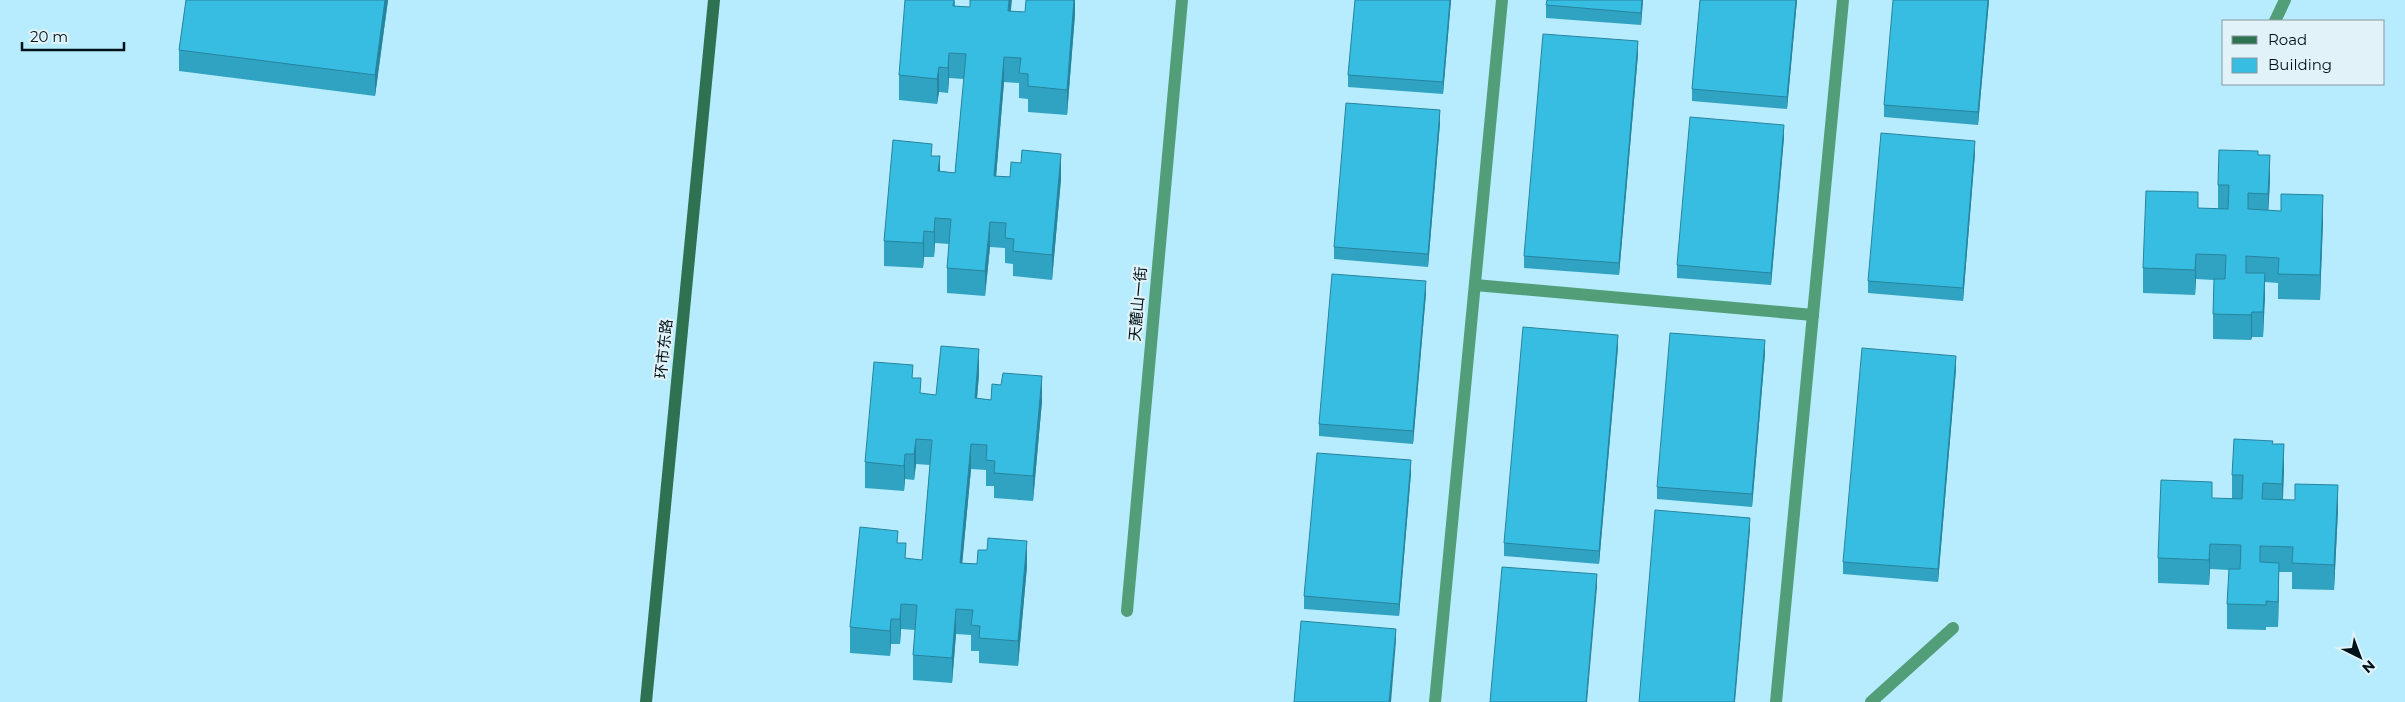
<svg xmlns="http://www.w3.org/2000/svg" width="2405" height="702" font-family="Montserrat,'Noto Sans SC',sans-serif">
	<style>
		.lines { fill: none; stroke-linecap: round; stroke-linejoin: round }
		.lane { stroke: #519e78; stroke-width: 12 }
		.secondary { stroke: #2e7252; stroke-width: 12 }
		.wall { fill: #30a3c2 }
		.shaded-wall { fill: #27849e }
		.building { fill: #38bde2; stroke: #27849e }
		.labels { text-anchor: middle; stroke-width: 4.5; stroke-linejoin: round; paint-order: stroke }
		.street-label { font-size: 15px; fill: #01131a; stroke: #e1f2f8 }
	</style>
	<rect width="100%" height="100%" fill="#b6ecfe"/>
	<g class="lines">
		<g class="lane">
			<path d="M2275,21L2285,0"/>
			<path d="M1475,285L1813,315"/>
			<path d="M1127,611L1182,0"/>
			<path d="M1435,702L1502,0"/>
			<path d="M1776,702L1843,0"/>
			<path d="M1871,702L1953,628"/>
		</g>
		<path class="secondary" d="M646,702L714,0"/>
	</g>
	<g class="wall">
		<path d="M186,0H388L375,96L179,71V50Z"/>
		<path d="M955,0V6L1025,12L1075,0V14L1067,115L1028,112V99L1019,98V83L1004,82L996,176L1061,179L1052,280L1013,276V264L1005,263V248L990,247L985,296L947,293V268L949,244L935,243L934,257H924L923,268L884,266V241L932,156L940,171L955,173L964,79L949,78L948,93L939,92L937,104L899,100V75Z"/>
		<path d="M1355,0H1451L1443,94L1348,87V75Z"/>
		<path d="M1643,0L1641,25L1546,18V5Z"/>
		<path d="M1700,0H1797L1787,109L1692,101V89Z"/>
		<path d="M1989,0L1978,125L1884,117V105Z"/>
		<path d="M1638,54L1619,275L1524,268V256Z"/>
		<path d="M1440,123L1428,267L1334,259V247Z"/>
		<path d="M1784,137L1771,285L1677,278V265Z"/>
		<path d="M1975,153L1963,301L1868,293V281Z"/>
		<path d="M2258,155L2270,180L2268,210L2323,221L2320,300L2278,299V283L2265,282L2263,337H2252L2251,340L2213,339V314L2214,280L2196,279L2195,295L2143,293V268L2198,208L2218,209V185Z"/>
		<path d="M1426,293L1413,444L1319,436V424Z"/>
		<path d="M1618,347L1599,564L1504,556V543Z"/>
		<path d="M1765,353L1752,507L1657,499V487Z"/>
		<path d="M1956,369L1938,582L1843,574V562Z"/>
		<path d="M979,374L977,398L991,400L1042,401L1033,501L994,498V486H986V470L971,469L962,563L1027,566L1018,666L979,663V651H971V635L956,634L952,683L913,680V655L915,630L901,629L900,644H891L890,656L850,653V627L898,543L906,559L922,560L930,465L916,464L914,480L905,479L904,491L865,488V462L913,378L921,394L936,395Z"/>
		<path d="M2273,444L2284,470L2283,500L2338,510L2334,590L2292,589V572H2279L2278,627H2266V630L2227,629V604L2229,570L2210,569L2209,585L2158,583V558L2232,498V475Z"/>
		<path d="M1411,473L1399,616L1304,609V596Z"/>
	</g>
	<g class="shaded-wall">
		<path d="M385,0H388L375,96V75Z"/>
		<path d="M1009,0H1012L1008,36V11Z"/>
		<path d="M1074,0H1075V14L1067,115V90Z"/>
		<path d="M1450,0H1451L1443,94V82Z"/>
		<path d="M1642,0H1643L1641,25V13Z"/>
		<path d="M1796,0H1797L1787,109V97Z"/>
		<path d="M1988,0H1989L1978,125V112Z"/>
		<path d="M1638,41V54L1619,275V263Z"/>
		<path d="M949,53V78L948,93V68Z"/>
		<path d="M1004,57V82L994,201V176Z"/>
		<path d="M939,67V92L937,104V79Z"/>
		<path d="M1440,110V123L1428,267V254Z"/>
		<path d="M1784,125V137L1771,285V273Z"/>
		<path d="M1975,141V153L1963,301V288Z"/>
		<path d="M1061,154V179L1052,280V255Z"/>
		<path d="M2270,155V180L2268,219V194Z"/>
		<path d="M940,156V181L938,171Z"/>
		<path d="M2323,195V221L2320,300V275Z"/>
		<path d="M935,218V243L934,257V232Z"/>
		<path d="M990,222V247L985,296V271Z"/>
		<path d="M924,231V257L923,268V243Z"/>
		<path d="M2196,254V279L2195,295V270Z"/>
		<path d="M2265,273V298L2263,337V312Z"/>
		<path d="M1426,281V293L1413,444V431Z"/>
		<path d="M2252,312V337L2251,340V315Z"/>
		<path d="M1618,335V347L1599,564V551Z"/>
		<path d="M1765,340V353L1752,507V494Z"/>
		<path d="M979,349V374L975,423V398Z"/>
		<path d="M1956,356V369L1938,582V569Z"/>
		<path d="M1042,376V401L1033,501V476Z"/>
		<path d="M916,439V464L914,480V454Z"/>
		<path d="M971,444V469L960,588V563Z"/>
		<path d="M2284,444V470L2282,509V484Z"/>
		<path d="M905,454V479L904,491V466Z"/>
		<path d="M1411,460V473L1399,616V604Z"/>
		<path d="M2338,485V510L2334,590V565Z"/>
		<path d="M1750,518V530L1735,702H1734Z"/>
		<path d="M1027,541V566L1018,666V641Z"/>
		<path d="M2210,544V569L2209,585V560Z"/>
		<path d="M2279,563V588L2278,627V602Z"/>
		<path d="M1597,574V587L1587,702H1586Z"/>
		<path d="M901,604V629L900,644V619Z"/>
		<path d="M956,609V634L952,683V658Z"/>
		<path d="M891,619V644L890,656V631Z"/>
		<path d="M1396,629V641L1391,702H1389Z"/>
	</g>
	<g class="building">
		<path d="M186,0H385L375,75L179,50Z"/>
		<path d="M905,0H954L953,6L970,7V0H1009L1008,11L1025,12L1026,0H1074L1067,90L1028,86V74L1019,73L1021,58L1004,57L994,176L1010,177L1011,162L1021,163L1022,150L1061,154L1052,255L1013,251L1014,239L1005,238L1006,223L990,222L985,271L947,268L951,219L935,218L934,232L924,231L923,243L884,241L893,140L932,144L931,156H940L938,171L955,173L966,54L949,53L948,68L939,67L937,79L899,75Z"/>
		<path d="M1355,0H1450L1443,82L1348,75Z"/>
		<path d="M1547,0H1642L1641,13L1546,5Z"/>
		<path d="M1700,0H1796L1787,97L1692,89Z"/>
		<path d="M1893,0H1988L1978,112L1884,105Z"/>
		<path d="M1543,34L1638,41L1619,263L1524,256Z"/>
		<path d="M1346,103L1440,110L1428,254L1334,247Z"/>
		<path d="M1690,117L1784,125L1771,273L1677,265Z"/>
		<path d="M1881,133L1975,141L1963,288L1868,281Z"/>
		<path d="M2219,150L2258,151V155H2270L2268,194L2248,193V209L2281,211V194L2323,195L2320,275L2278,274L2279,258L2246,256V273H2265L2263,312H2252L2251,315L2213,314L2214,279H2225L2226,255L2196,254L2195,270L2143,268L2146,191L2198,192V208L2228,209L2229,185H2218Z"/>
		<path d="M1332,274L1426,281L1413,431L1319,424Z"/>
		<path d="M1523,327L1618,335L1599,551L1504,543Z"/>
		<path d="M1670,333L1765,340L1752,494L1657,487Z"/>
		<path d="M941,346L979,349L975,398L991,400L992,384L1001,385L1003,373L1042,376L1033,476L994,473L995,461L986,460L987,445L971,444L960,563L977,564L978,550H987L988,538L1027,541L1018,641L979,638L980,626L971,625L973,610L956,609L952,658L913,655L917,605L901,604L900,619H891L890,631L850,627L860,527L898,531L897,543H906L905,558L922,560L932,440L916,439L914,454H905L904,466L865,462L874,362L913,365L912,378H921L920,393L936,395Z"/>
		<path d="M1862,348L1956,356L1938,569L1843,562Z"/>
		<path d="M2234,439L2273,441L2272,444H2284L2282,484L2263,483L2262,499L2295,500V484L2338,485L2334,565L2292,563L2293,547L2260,546V562L2279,563L2278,602L2266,601V605L2227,604L2229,569H2240L2241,545L2210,544L2209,560L2158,558L2161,480L2212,482V498L2242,499L2243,475H2232Z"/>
		<path d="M1317,453L1411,460L1399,604L1304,596Z"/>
		<path d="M1655,510L1750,518L1734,702H1639Z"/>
		<path d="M1502,567L1597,574L1586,702H1490Z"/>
		<path d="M1301,621L1396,629L1389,702H1294Z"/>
	</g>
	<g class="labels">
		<g class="street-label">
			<text transform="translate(1138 304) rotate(-85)" y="5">天麓山一街</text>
			<text transform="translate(664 349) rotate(-84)" y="5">环市东路</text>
		</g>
	</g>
	<rect x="2222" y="20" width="162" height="65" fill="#e1f2f8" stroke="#87999f"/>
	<rect x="2232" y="36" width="25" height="8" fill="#2e7252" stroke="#87999f"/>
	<text x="2268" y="45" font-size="15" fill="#01131a">Road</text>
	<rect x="2232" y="58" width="25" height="15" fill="#38bde2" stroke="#87999f"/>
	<text x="2268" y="70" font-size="15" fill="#01131a">Building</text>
	<g transform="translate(2360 657) rotate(138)" stroke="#e1f2f8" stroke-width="4" paint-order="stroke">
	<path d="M0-4L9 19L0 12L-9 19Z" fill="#01131a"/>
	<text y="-8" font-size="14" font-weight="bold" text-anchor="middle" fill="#01131a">N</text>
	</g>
	<path d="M22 42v8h102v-8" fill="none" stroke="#01131a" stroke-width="2.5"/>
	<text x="30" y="42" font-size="15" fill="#01131a" stroke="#e1f2f8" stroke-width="4" paint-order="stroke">20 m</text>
</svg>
